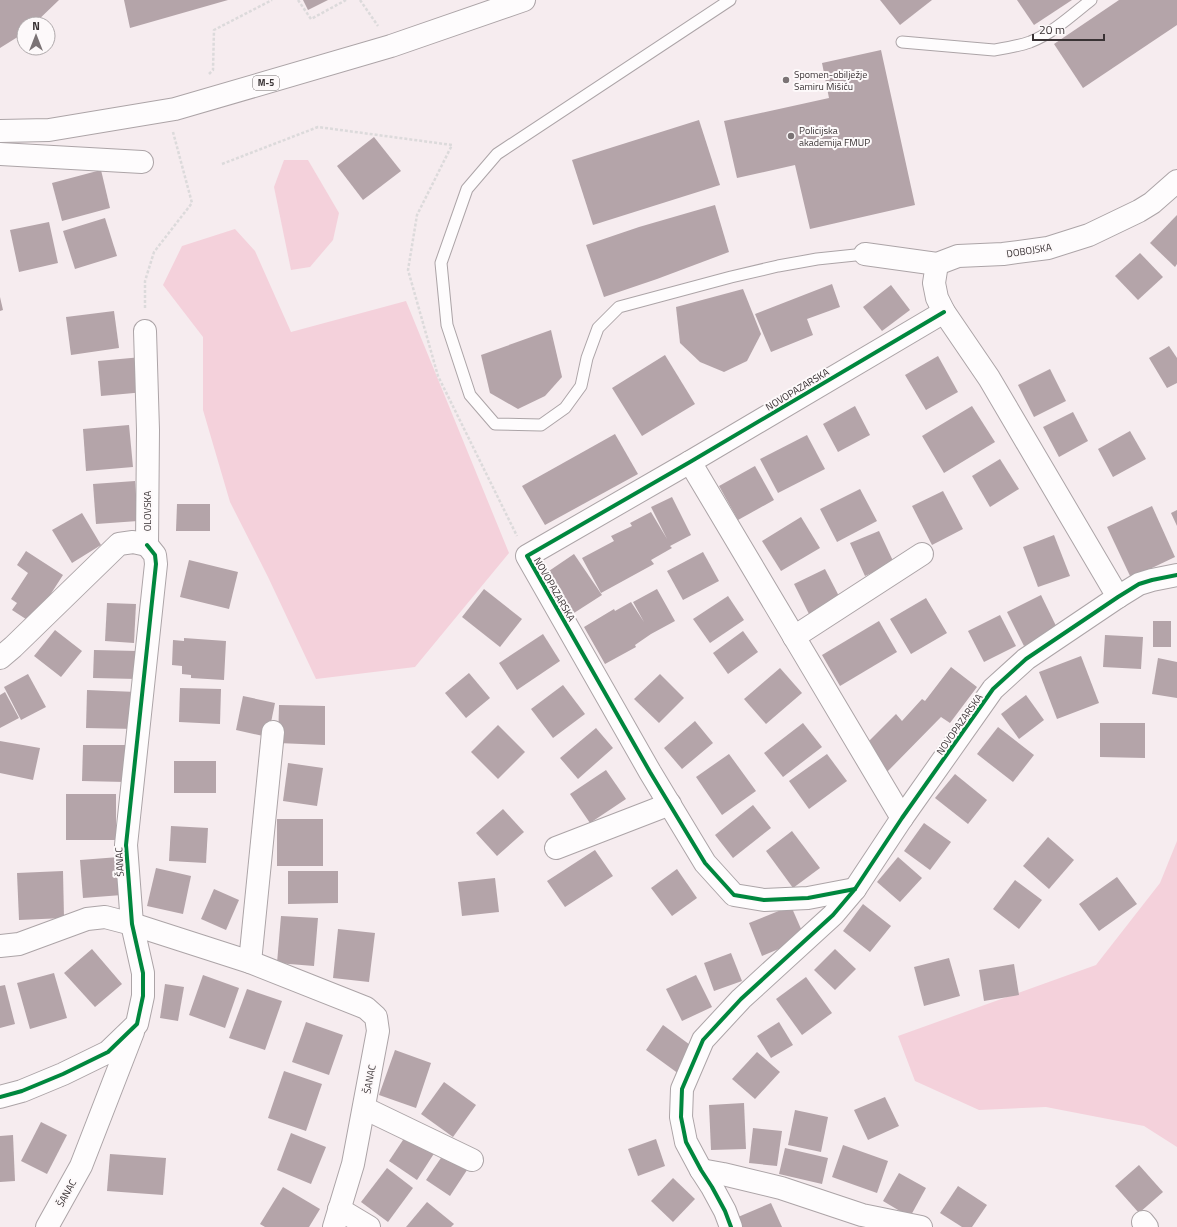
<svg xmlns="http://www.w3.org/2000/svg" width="1177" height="1227" font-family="'Titillium Web',sans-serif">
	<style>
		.green { fill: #f4d1db }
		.building { fill: #b4a4a9 }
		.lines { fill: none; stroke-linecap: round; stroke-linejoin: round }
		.service-casing { stroke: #aca4a7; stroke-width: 13 }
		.minor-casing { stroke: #aca4a7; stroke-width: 24 }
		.primary-casing { stroke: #aca4a7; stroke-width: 24 }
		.path { stroke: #dcdadb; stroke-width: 2.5; stroke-dasharray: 3 2; stroke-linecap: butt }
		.service { stroke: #fefcfd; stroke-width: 11 }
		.minor { stroke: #fefcfd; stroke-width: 22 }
		.primary { stroke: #fefcfd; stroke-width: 22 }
		.cycleway-casing { stroke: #fdf9fa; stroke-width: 6 }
		.cycleway { stroke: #00873e; stroke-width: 4 }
		.poi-dot { fill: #7b7375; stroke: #fdf9fa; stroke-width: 1.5 }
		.labels { text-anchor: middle; stroke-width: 4; stroke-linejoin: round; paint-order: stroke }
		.shield { fill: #fdf9fa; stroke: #746e6f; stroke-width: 1 }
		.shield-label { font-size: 9px; font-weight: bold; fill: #393234 }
		.poi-label { font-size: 10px; fill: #393234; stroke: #fdf9fa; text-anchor: start }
		.street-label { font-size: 10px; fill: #393234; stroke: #fdf9fa }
	</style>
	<rect width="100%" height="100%" fill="#f6ecef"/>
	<g class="green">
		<path d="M284,160H308L339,213L333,240L310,267L291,270L274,187Z"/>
		<path d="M235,229L255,251L291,332L406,301L509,553L415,667L316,679L268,577L230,502L203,410V337L163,285L182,246Z"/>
		<path d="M1177,841V1147L1144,1126L1046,1107L979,1110L915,1081L898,1036L1096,965L1160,883Z"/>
	</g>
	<g class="building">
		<path d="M0,0H59L34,24H24V33L0,48Z"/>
		<path d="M124,0H228L130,28Z"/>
		<path d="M303,0H328L308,10Z"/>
		<path d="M880,0H932L900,25Z"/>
		<path d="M1017,0H1072L1034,25Z"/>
		<path d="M1119,0H1177V25L1083,88L1054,44Z"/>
		<path d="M881,50L915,205L810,229L795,165L737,178L724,121L829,98L822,63Z"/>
		<path d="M699,120L720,185L593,225L572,160Z"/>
		<path d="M374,137L401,171L363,200L337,166Z"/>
		<path d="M101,170L110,208L62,221L52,183Z"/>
		<path d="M715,205L729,252L657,279L604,297L586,245L639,227Z"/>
		<path d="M1177,215V264L1175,267L1150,243Z"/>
		<path d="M105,218L117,256L75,269L63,231Z"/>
		<path d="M49,222L58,263L19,272L10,230Z"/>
		<path d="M1140,253L1163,277L1138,300L1115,276Z"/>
		<path d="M832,284L840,307L807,319L813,335L771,352L755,314Z"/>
		<path d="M891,285L910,310L882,331L863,307Z"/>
		<path d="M743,289L761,334L747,361L724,372L700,362L680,343L676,307Z"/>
		<path d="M0,297L3,310L0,311Z"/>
		<path d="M114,311L119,348L71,355L66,317Z"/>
		<path d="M551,330L562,377L545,396L518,409L490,393L481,355Z"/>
		<path d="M1169,346L1177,358V383L1167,388L1149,358Z"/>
		<path d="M665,355L695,404L642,436L612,388Z"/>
		<path d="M938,356L958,392L926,410L905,375Z"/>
		<path d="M142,357L145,392L101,396L98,361Z"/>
		<path d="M1050,369L1066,401L1034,417L1018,385Z"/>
		<path d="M855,406L870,435L838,452L823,424Z"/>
		<path d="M972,406L995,442L944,473L922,436Z"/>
		<path d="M1073,412L1088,441L1059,457L1043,427Z"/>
		<path d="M129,425L133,467L86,471L83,429Z"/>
		<path d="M1130,431L1146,459L1113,477L1098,449Z"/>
		<path d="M615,434L638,474L545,525L522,486Z"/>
		<path d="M807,435L825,469L778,493L760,459Z"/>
		<path d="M1000,459L1019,489L990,507L972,476Z"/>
		<path d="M755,466L774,500L738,520L719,486Z"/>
		<path d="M135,481L138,521L96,524L93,484Z"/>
		<path d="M860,489L877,521L837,542L820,509Z"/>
		<path d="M943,491L963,529L932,545L912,506Z"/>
		<path d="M672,497L691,535L670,546L672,548L651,560L654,564L601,593L582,558L614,541L611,536L632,526L630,523L651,512L667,539L651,507Z"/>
		<path d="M177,504H210V531H176Z"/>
		<path d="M1152,506L1175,557L1131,578L1107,527Z"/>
		<path d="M1177,510V526L1171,513Z"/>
		<path d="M82,513L101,545L72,563L52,530Z"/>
		<path d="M801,517L820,548L781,571L762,541Z"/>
		<path d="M879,531L894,563L865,576L850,543Z"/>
		<path d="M1054,535L1070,576L1038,587L1023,547Z"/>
		<path d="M26,551L63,575L32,623L12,610L17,603L11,599L28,573L17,565Z"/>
		<path d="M703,552L719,581L683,600L667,571Z"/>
		<path d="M574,554L602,595L574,613L546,573Z"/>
		<path d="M189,560L238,572L229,609L180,597Z"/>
		<path d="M825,569L841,600L810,616L794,584Z"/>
		<path d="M484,589L522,619L500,647L462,617Z"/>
		<path d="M657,589L675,621L651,634L635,645L636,647L605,664L584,627L614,609L615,611L631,602L644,622L633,602Z"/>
		<path d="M1041,595L1058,630L1024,646L1007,612Z"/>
		<path d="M728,596L744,620L710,643L693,619Z"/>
		<path d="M926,598L947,633L911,654L890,619Z"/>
		<path d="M107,603L136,604L134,643L105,641Z"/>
		<path d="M1000,615L1016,646L984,662L968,631Z"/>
		<path d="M879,621L897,652L840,686L822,655Z"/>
		<rect x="1153" y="621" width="18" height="26"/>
		<path d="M55,630L82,651L61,677L34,656Z"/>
		<path d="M743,631L758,652L728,674L713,653Z"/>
		<path d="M543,634L560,661L517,690L499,663Z"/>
		<path d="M1105,635L1143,637L1141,669L1103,667Z"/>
		<path d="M184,638L226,641L224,680L191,678V675L182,674V666L172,665L173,640L184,641Z"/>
		<path d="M94,650L138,651L137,679L93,678Z"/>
		<path d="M1081,656L1099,703L1057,719L1039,672Z"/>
		<path d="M1158,658L1177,662V698L1152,694Z"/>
		<path d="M951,667L977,687L950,723L941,717L887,772L862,748L896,714L902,721L922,699L925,701Z"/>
		<path d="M780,668L802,693L766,724L744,699Z"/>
		<path d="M469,673L490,698L466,718L445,693Z"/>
		<path d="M28,674L46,707L21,720L4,687Z"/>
		<path d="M660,674L684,698L659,723L634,699Z"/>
		<path d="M563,685L585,714L553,738L531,709Z"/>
		<path d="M180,688L221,689L220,724L179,722Z"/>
		<path d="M87,690L137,692L136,729L86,728Z"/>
		<path d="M5,692L19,718L0,728V695Z"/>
		<path d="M1026,695L1044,720L1019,739L1001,714Z"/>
		<path d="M243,696L275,703L268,737L236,730Z"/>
		<path d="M279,705L325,706V745L278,743Z"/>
		<path d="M695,721L713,743L682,769L664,748Z"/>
		<path d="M803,723L822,747L783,777L764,753Z"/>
		<path d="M1100,723H1145V758L1100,757Z"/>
		<path d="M498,725L525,752L498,779L471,752Z"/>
		<path d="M998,727L1034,755L1013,782L977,754Z"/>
		<path d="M596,728L613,748L578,779L560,758Z"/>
		<path d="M0,741L40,748L33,780L0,773Z"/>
		<path d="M83,745H126L125,782L82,781Z"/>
		<path d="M729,754L756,791L722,815L696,777Z"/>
		<path d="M827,754L847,781L809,809L789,781Z"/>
		<rect x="174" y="761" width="42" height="32"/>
		<path d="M288,763L323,768L317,806L283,801Z"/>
		<path d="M606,770L626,799L590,823L570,794Z"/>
		<path d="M955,774L987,800L968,824L935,798Z"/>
		<rect x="66" y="794" width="50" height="46"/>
		<path d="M753,805L771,828L733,858L715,835Z"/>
		<path d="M503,809L524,832L497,856L476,833Z"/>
		<rect x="277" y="819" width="46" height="47"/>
		<path d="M924,823L951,842L930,870L904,851Z"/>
		<path d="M171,826L208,828L206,863L169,861Z"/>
		<path d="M792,831L820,868L793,888L766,851Z"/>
		<path d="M1048,837L1074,860L1049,889L1023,866Z"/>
		<path d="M595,850L613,876L565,907L547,881Z"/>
		<path d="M119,857L122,895L83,898L80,860Z"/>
		<path d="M898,857L922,878L900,902L877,882Z"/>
		<path d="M156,868L191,876L183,914L147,906Z"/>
		<path d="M677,869L697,898L672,916L651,888Z"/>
		<path d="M63,871L64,918L19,920L17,873Z"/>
		<path d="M288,871H338V903L288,904Z"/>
		<path d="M1117,877L1137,904L1099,931L1079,904Z"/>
		<path d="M495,878L499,912L462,916L458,882Z"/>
		<path d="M1015,880L1042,900L1019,929L993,909Z"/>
		<path d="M214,889L239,900L226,930L201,919Z"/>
		<path d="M863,904L891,926L870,952L843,931Z"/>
		<path d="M791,906L805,938L762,956L749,923Z"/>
		<path d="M281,916L318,918L314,966L277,963Z"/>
		<path d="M338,929L375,933L369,982L333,978Z"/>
		<path d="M92,949L122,984L95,1007L64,973Z"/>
		<path d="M835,949L856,969L835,990L814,970Z"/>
		<path d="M731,953L742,981L714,991L704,963Z"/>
		<path d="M949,958L960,996L924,1006L914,967Z"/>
		<path d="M1014,964L1019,995L984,1001L979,970Z"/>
		<path d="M54,973L67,1018L30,1029L17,983Z"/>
		<path d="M203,975L239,988L225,1028L189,1015Z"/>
		<path d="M696,975L712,1007L682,1021L666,989Z"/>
		<path d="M806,977L832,1013L802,1035L776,999Z"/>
		<path d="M165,984L184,987L178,1021L160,1018Z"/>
		<path d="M5,985L15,1024L0,1028V986Z"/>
		<path d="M247,989L282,1001L265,1050L229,1038Z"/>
		<path d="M306,1022L343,1035L329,1075L292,1062Z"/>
		<path d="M779,1022L793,1045L771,1058L757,1036Z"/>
		<path d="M663,1025L697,1050L679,1074L646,1050Z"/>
		<path d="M395,1050L431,1063L416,1108L379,1095Z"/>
		<path d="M757,1052L780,1072L755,1099L732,1079Z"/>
		<path d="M284,1071L322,1084L306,1131L268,1118Z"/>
		<path d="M444,1082L476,1105L453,1137L421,1114Z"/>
		<path d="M885,1097L899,1126L868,1140L854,1110Z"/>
		<path d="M744,1103L746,1149L711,1150L709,1105Z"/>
		<path d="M795,1110L828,1117L821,1152L788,1145Z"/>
		<path d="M41,1122L67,1135L47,1174L21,1161Z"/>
		<path d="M753,1128L782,1131L777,1166L749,1163Z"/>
		<path d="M291,1133L326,1147L311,1184L277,1170Z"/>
		<path d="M407,1134L435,1152L417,1180L389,1161Z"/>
		<path d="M13,1135L15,1181L0,1182V1136Z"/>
		<path d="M656,1139L665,1166L638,1176L628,1149Z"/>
		<path d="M843,1145L888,1161L877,1193L832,1177Z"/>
		<path d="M785,1148L828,1158L822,1184L779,1174Z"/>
		<path d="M445,1152L469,1167L450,1196L426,1180Z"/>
		<path d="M110,1154L166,1158L163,1195L107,1191Z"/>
		<path d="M1139,1165L1163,1192L1139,1213L1115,1186Z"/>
		<path d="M387,1168L413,1188L388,1222L361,1202Z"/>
		<path d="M899,1173L926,1188L910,1217L883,1201Z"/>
		<path d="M673,1178L695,1199L673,1222L651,1201Z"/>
		<path d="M958,1186L987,1205L972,1227H962L940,1213Z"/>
		<path d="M283,1187L320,1209L309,1227H265L260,1224Z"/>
		<path d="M427,1202L454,1224L451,1227H406Z"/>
		<path d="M771,1203L782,1227H742L738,1217Z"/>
	</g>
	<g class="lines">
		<defs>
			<g id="service">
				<path d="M730,0L497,154L467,189L441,263L447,325L470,395L495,424L541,425L565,408L581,386L587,358L598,328L619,307L731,277L778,266L817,259L865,254"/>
				<path d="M902,42L994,50C1006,48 1019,46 1030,42C1053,33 1072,15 1091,0"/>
			</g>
			<g id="minor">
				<path d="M0,154L142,162"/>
				<path d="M865,254L937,264L958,256L1003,254L1048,248L1089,235L1139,211L1152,203L1177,181"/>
				<path d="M937,264L934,283L937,298L944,312L989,378L1118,597"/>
				<path d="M145,331L148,430L147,545"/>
				<path d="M690,462L902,818"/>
				<path d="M794,637L922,554"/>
				<path d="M0,658L13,647L119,544L133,542L147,545"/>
				<path d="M556,848L670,804"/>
				<path d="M855,889L808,898L764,900L734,895L705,863L650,772L527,556L690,462L944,312"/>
				<path d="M0,946L19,944L87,919L105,917L132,924L250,962L366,1008L376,1017L378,1031L353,1164L334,1227"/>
				<path d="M250,962L273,732"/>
				<path d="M0,1097L22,1091L63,1074L108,1052L137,1024L143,996V973L132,924L126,845L156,564L155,555L147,545"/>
				<path d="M364,1108L472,1160"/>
				<path d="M701,1170L723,1174L781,1188L862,1215L921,1227"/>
				<path d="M339,1209L369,1227"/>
				<path d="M1143,1222L1147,1227"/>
				<path d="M47,1227L81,1166L133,1032"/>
				<path d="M731,1227L725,1211L712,1187L701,1170L686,1142L681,1117L682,1089L703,1040L741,999L833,915L855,889L902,818L993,689L1026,659L1118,597L1139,584L1152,580L1177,575"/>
			</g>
			<path id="primary" d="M0,131L49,130L175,109L391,46L524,0"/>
		</defs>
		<use href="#service" class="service-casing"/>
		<use href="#minor" class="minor-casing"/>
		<use href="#primary" class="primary-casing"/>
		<g class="path">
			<path d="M298,0L311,19L346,0"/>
			<path d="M360,0L378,26"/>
			<path d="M209,74L213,70L214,30L272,0"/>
			<path d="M222,164L318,127L452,145L417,215L408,270L438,376L517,536"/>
			<path d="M145,308V281L154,252L192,203L173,132"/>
		</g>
		<use href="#service" class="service"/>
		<use href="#minor" class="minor"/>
		<use href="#primary" class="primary"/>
		<defs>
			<g id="cycleway">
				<path d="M855,889L808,898L764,900L734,895L705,863L650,772L527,556L690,462L944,312"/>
				<path d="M0,1097L22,1091L63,1074L108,1052L137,1024L143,996V973L132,924L126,845L156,564L155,555L147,545"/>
				<path d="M731,1227L725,1211L712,1187L701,1170L686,1142L681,1117L682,1089L703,1040L741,999L833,915L855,889L902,818L993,689L1026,659L1118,597L1139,584L1152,580L1177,575"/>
			</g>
		</defs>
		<use href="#cycleway" class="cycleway-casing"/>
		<use href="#cycleway" class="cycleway"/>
	</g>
	<g class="poi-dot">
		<circle cx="786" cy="80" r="4"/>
		<circle cx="791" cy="136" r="4"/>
	</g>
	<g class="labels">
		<rect class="shield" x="253" y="76" width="26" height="14" rx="3"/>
		<g class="shield-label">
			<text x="266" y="86">M-5</text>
		</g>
		<g class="poi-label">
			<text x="794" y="78">Spomen-obilježje<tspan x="794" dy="12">Samiru Mišiću</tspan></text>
			<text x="799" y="134">Policijska<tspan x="799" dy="12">akademija FMUP</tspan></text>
		</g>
		<g class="street-label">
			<text transform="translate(1029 250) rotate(-9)" y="4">DOBOJSKA</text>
			<text transform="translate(797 389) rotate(-31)" y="4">NOVOPAZARSKA</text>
			<text transform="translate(147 511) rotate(-90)" y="4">OLOVSKA</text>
			<text transform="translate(555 589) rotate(60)" y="4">NOVOPAZARSKA</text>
			<text transform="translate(959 724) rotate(-55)" y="4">NOVOPAZARSKA</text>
			<text transform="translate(119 862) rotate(-93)" y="4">ŠANAC</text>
			<text transform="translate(369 1079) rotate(-79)" y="4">ŠANAC</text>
			<text transform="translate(66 1193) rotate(-61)" y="4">ŠANAC</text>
		</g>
	</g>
	<g transform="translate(36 36)"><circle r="19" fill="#fdf9fa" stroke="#afa9ab"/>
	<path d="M0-3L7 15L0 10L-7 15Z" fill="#7b7375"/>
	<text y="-6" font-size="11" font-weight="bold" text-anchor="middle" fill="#393234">N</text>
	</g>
	<path d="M1033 34v6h71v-6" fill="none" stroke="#393234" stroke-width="2"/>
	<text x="1039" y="34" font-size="12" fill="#393234" stroke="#fdf9fa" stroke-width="3" paint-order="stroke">20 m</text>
</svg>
